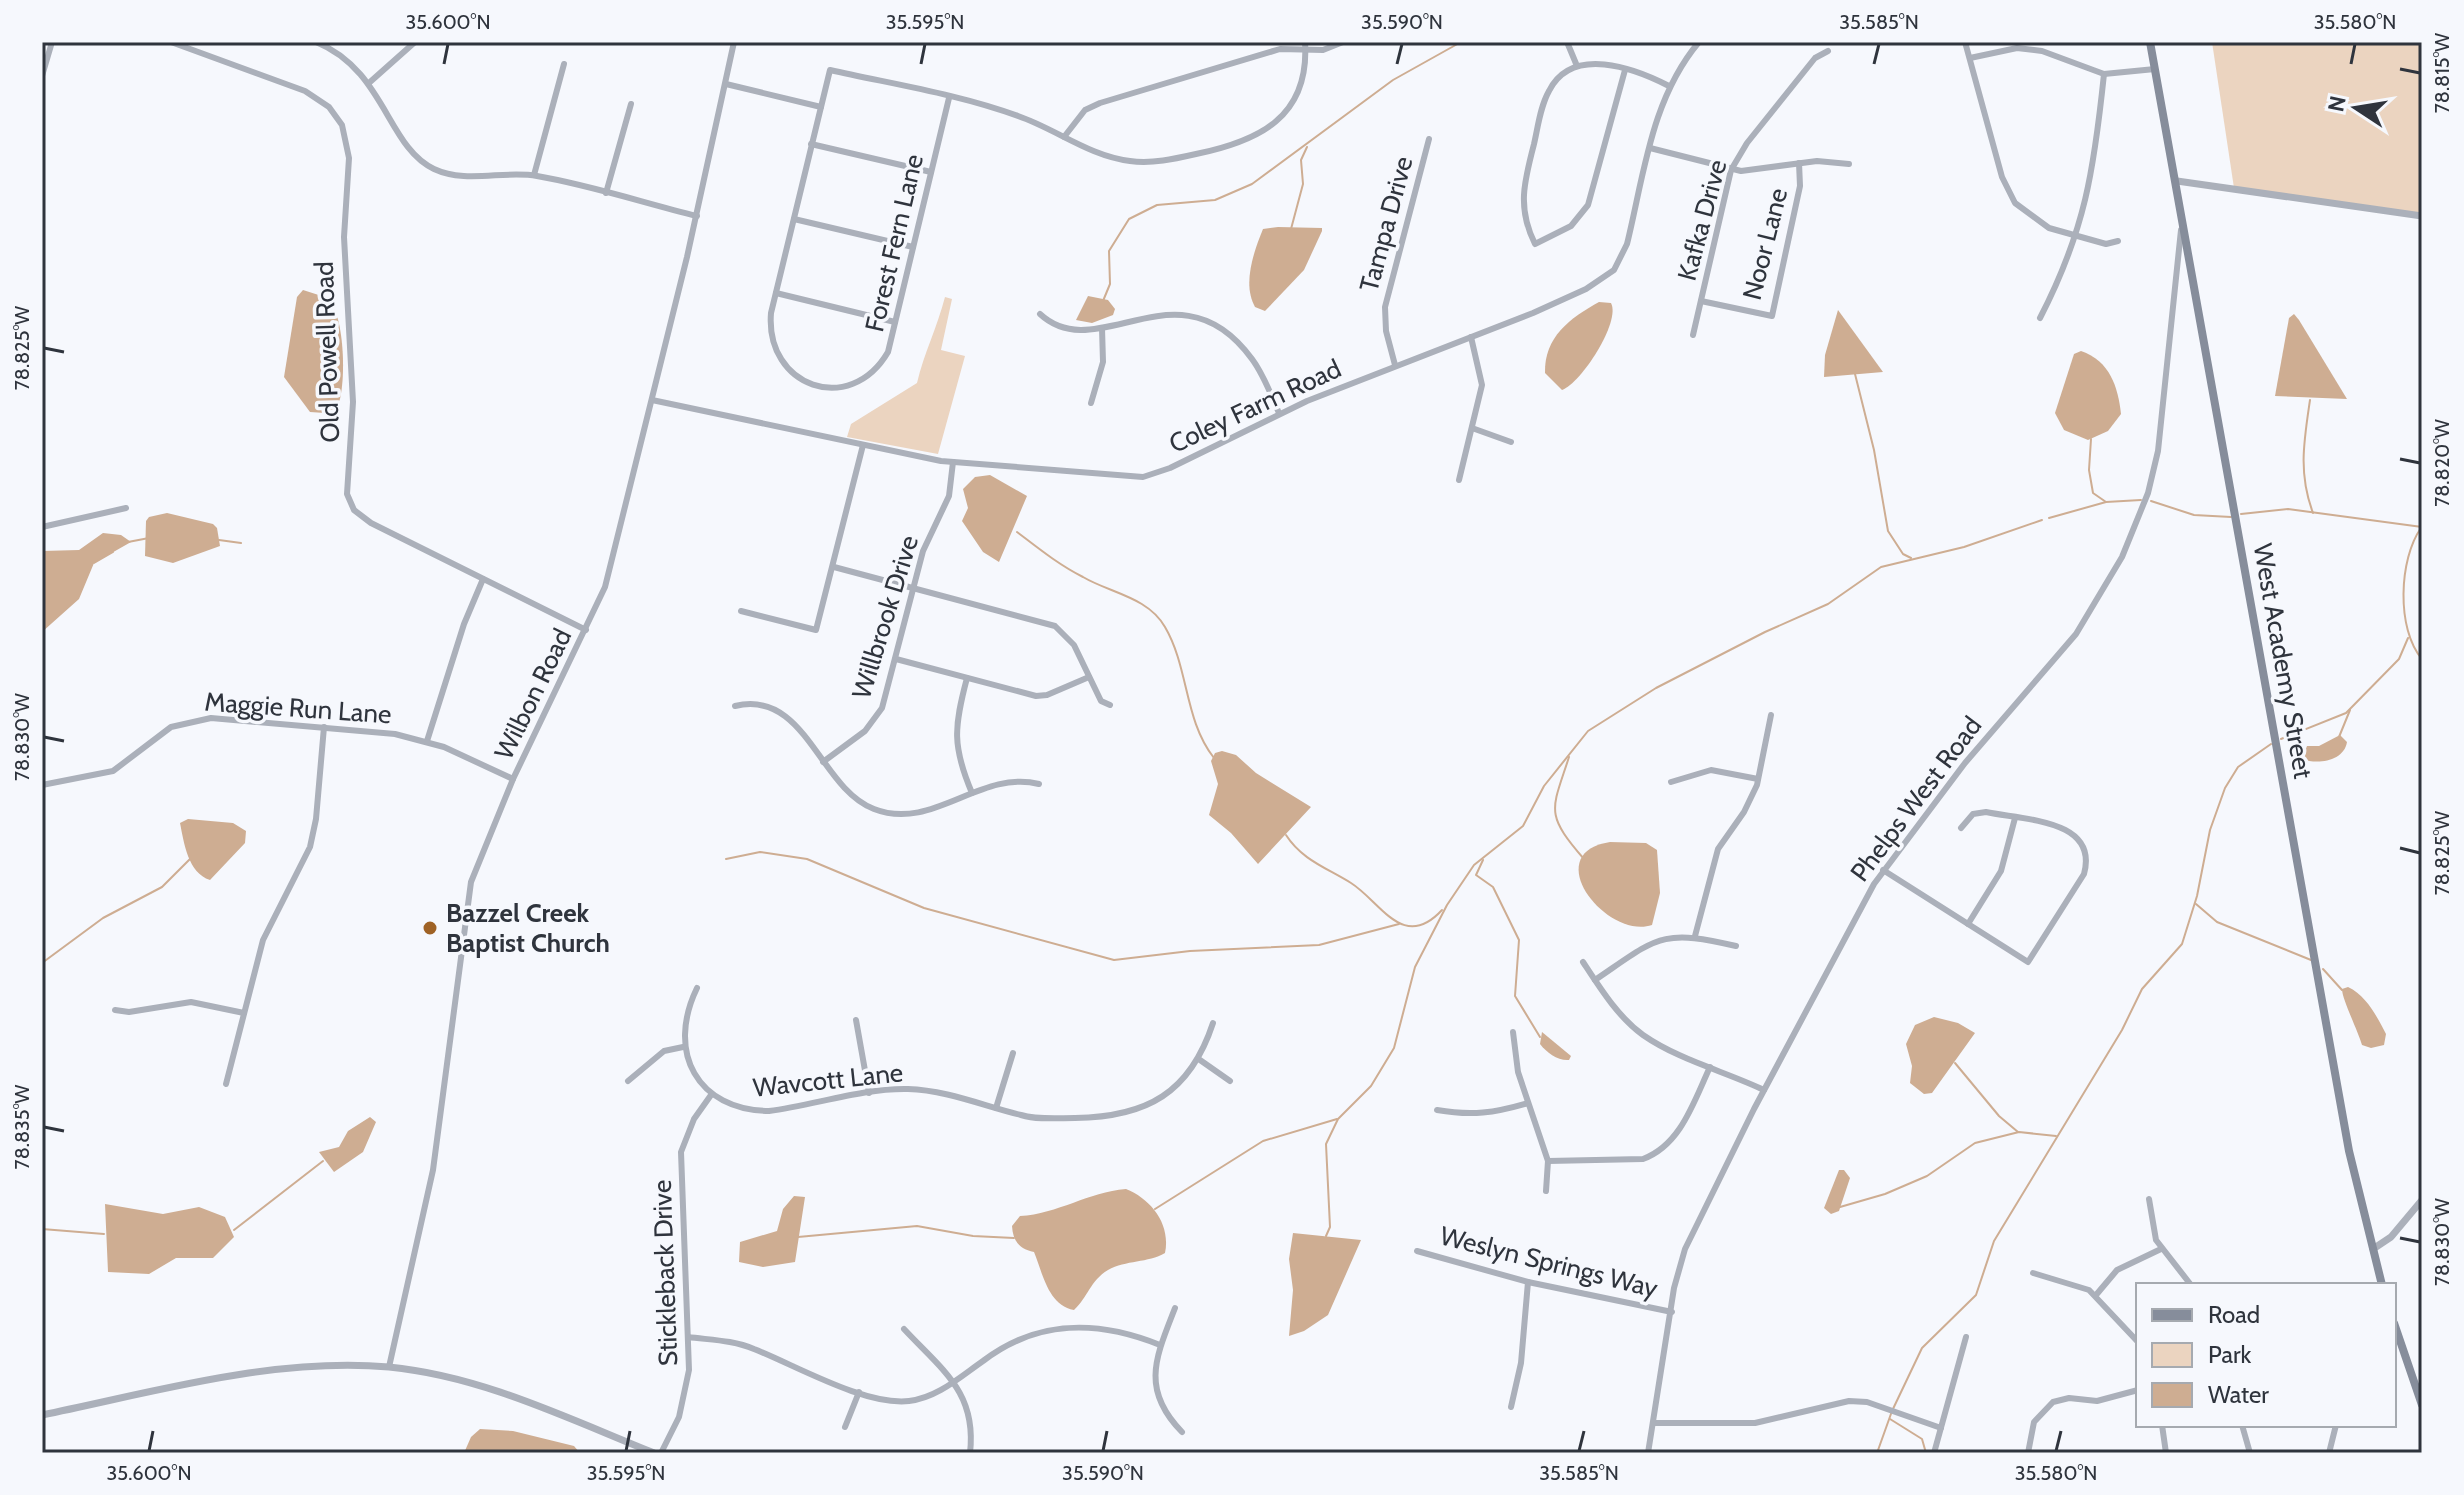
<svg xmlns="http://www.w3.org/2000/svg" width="2464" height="1495" font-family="Cabin,sans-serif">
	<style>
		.green { fill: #ebd4c0 }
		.water { fill: #cead92 }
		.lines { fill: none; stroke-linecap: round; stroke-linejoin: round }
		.stream { stroke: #cead92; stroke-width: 2 }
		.minor { stroke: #abb0ba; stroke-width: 6 }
		.tertiary { stroke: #abb0ba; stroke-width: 7 }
		.secondary { stroke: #868d9b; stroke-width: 8 }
		.ticks { fill: none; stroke: #2f343d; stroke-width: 3 }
		.poi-dot { fill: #9f6225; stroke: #f6f8fd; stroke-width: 3 }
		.labels { text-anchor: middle; stroke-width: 7; stroke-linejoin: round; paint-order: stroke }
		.street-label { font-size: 26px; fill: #2f343d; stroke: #f6f8fd }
		.poi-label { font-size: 26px; font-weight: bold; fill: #2f343d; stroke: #f6f8fd; text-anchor: start }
		.neatline { fill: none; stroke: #2f343d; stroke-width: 3 }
		.ticks-label { font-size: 20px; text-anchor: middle; fill: #2f343d }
	</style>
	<rect width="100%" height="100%" fill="#f6f8fd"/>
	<g class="green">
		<path d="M2212,42H2422V219L2234,188Z"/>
		<path d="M945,297L952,299L941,350L965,356L938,454L847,437L851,424L917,383C924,353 937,328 945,297Z"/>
	</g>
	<g class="water">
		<path d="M1278,227L1322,228V231L1304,270L1265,311L1255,307C1242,284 1254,251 1263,229Z"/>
		<path d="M303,290L328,298C345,315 347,387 337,408L325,413L310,412L284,377L297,297Z"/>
		<path d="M1088,296L1108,300L1115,309L1113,315L1092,323L1076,320Z"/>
		<path d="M1599,302L1611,303C1621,322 1581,383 1562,390L1545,373C1544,337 1570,318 1599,302Z"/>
		<path d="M1838,310L1883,372L1824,377L1825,355Z"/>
		<path d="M2294,314L2299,320L2347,399L2275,396L2289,318Z"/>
		<path d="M2081,351C2110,361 2118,387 2121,414L2108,431L2088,440L2064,430L2055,413L2074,354Z"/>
		<path d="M990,475L1027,496L999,562L983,552L962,521L968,508L963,489L975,477Z"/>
		<path d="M167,513L213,524L217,528L220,546L173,563L145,556L146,521L149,517Z"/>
		<path d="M103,533L121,535L131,542L94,563L79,599L42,632V551L79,550Z"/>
		<path d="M2340,735L2347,742C2344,761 2318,765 2302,759L2307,746H2319Z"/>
		<path d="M1222,751L1236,755L1256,773L1311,807L1258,864L1231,833L1209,815L1218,784L1211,761L1215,753Z"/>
		<path d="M188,819L233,823L246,831L245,843L210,880C188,873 184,843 180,823Z"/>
		<path d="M1610,842L1646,843L1657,850L1660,893L1652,925C1606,940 1538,853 1610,842Z"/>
		<path d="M2348,987C2367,996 2377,1017 2386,1034L2384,1045L2371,1048L2362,1045C2358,1031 2342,999 2342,989Z"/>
		<path d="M1934,1017L1958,1023L1975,1033L1932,1093L1924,1094L1910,1083L1912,1066L1906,1044L1915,1025Z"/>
		<path d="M1542,1032L1571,1056L1569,1060C1558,1061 1547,1053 1540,1044Z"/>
		<path d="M370,1117L376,1122L363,1152L334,1172L319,1152L339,1147L348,1131Z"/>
		<path d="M1839,1170H1844L1850,1178L1839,1211L1831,1214L1824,1208Z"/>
		<path d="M1126,1189C1151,1199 1171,1224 1165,1253C1148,1263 1126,1260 1108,1270C1090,1281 1088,1297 1074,1310C1048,1305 1043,1274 1034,1252C1019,1249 1013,1241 1012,1226L1020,1216C1058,1214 1088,1192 1126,1189Z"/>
		<path d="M794,1196L805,1197L795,1262L763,1267L739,1262L740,1242L777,1231L783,1209Z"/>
		<path d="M105,1204L163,1214L199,1207L225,1217L234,1237L213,1258H176L149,1274L108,1272Z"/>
		<path d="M1293,1233L1361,1240L1328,1315L1304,1331L1289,1336L1293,1290L1289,1259Z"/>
		<path d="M480,1429L513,1431L574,1446L580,1453H464L471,1437Z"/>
	</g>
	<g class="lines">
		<g class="stream">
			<path d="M1291,229L1303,184L1301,160L1307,147"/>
			<path d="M1103,301L1110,284L1109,251L1129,219L1157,205L1215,200L1252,184L1393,80L1461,42"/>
			<path d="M1855,374L1874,450L1888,531L1903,554L1911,558"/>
			<path d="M2310,400C2304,441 2298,473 2313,513"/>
			<path d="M2091,439L2089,470L2093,493L2106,502"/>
			<path d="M2151,501L2194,515L2231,517"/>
			<path d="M2241,514L2288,509L2422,527"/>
			<path d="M2049,518L2106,502L2141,500"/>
			<path d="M2421,528C2399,559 2396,629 2422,659"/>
			<path d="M1017,532C1038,548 1059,565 1083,577C1110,593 1148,597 1165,627C1189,668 1184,720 1214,758"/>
			<path d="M219,540L241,543"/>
			<path d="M128,542L149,538"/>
			<path d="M94,563L113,552"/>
			<path d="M2339,737L2350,710"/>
			<path d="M2281,739L2346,713L2399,659L2408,638"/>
			<path d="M1569,757C1552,810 1544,813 1584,859"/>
			<path d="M1286,835C1302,860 1327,868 1351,883C1381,902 1403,952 1442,910"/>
			<path d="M726,859L760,852L807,859L924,908L1114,960L1190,951L1319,945L1399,924"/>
			<path d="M1483,860L1476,875L1493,887L1519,940L1515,996L1540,1037"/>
			<path d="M2196,904L2217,922L2311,960"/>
			<path d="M42,963L103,918L162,887L190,859"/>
			<path d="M2323,969L2342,990"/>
			<path d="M1955,1063L1999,1116L2018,1132"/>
			<path d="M1840,1207L1885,1194L1927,1176L1975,1143L2019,1132L2056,1136"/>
			<path d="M1155,1209L1263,1141L1337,1119"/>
			<path d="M42,1229L104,1234"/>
			<path d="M234,1230L323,1161"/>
			<path d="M1326,1236L1330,1227L1326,1144L1338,1119L1371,1086L1394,1048L1415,967L1447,905L1474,865L1523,826L1544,786L1588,731L1656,688L1765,632L1828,604L1881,567L1964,547L2042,520"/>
			<path d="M798,1237L917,1226L973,1236L1014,1238"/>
			<path d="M1890,1419L1922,1439L1926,1453"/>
			<path d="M1877,1453L1892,1411L1922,1348L1976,1295L1994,1241L2122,1030L2142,989L2182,944L2197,896L2210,830L2225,788L2238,767L2271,744"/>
		</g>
		<g class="minor">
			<path d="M171,42L305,91L329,107L342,125L349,158L344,237L353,402L347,494L354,510L371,523L586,630"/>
			<path d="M316,42C385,70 387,147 434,169C466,184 504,170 537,176C590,185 644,203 697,216"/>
			<path d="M1567,42L1577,66"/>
			<path d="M1965,42L2002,177L2015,203L2049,228L2106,244L2118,241"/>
			<path d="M1970,58L2017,48L2042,51L2104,74L2155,69"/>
			<path d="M1625,70L1588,205L1571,226L1535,244C1517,208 1524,182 1534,144C1538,127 1540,107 1549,91C1572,45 1634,68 1669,86"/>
			<path d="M42,76L52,42"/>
			<path d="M370,82L415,42"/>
			<path d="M726,84L821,107"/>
			<path d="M949,98L888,352C850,417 765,387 771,313L830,70C892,84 958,94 1018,116C1056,129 1089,156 1130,161C1152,164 1174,159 1196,154C1259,141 1310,117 1305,42"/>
			<path d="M1064,137L1085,110L1100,103L1280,49L1323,50L1343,42"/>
			<path d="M811,144L931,172"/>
			<path d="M1650,148L1741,171L1817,161L1849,164"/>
			<path d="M534,175L564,64"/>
			<path d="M606,193L631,104"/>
			<path d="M794,219L913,247"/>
			<path d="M776,293L895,322"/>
			<path d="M1701,301L1772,316L1800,186L1799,163"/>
			<path d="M1040,314C1098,368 1179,259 1252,359C1264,375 1271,395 1279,413"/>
			<path d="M2040,318C2085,231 2094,170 2104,74"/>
			<path d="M1693,335L1731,170L1747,143L1815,58L1828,51"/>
			<path d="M1395,365L1386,331L1385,307L1429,139"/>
			<path d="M652,400L941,461L1143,477L1170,468L1307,401L1533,313L1586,289L1614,270L1627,244C1644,175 1651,99 1699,42"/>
			<path d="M1091,403L1103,362L1102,328"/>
			<path d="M1472,428L1511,442"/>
			<path d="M1459,480L1482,385L1471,337"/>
			<path d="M42,527L126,508"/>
			<path d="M834,567L1055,626L1074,645L1101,701L1110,705"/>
			<path d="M741,611L816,630L863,445"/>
			<path d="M896,659L1036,696L1047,695L1089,677"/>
			<path d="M967,678C954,727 952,746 972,793"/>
			<path d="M735,706C806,689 819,788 874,809C933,832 980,769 1039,784"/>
			<path d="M427,741L464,624L483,579"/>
			<path d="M823,762L865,731L882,708L923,551L949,496L953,462"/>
			<path d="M1671,782L1711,770L1758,779"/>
			<path d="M42,785L113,771L171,727L211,718L395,734L444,747L513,779"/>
			<path d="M1883,870L2028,962L2084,874C2099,819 2023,820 1986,812L1973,814L1961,828"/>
			<path d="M1968,924L2001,871L2015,818"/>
			<path d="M1695,936L1718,849L1744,812L1757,785L1771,715"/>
			<path d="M1583,962C1600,988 1618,1017 1643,1035C1679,1060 1724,1071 1764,1090"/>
			<path d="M1595,980C1657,938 1660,928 1736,946"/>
			<path d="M697,988C666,1052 697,1110 769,1111C815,1105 862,1088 908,1089C946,1090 984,1106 1021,1115C1038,1120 1058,1118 1075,1118C1147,1117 1190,1093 1213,1023"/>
			<path d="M115,1010L129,1012L191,1002L244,1013"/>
			<path d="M856,1020L869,1093"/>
			<path d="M1513,1032L1518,1072L1548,1161L1546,1191"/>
			<path d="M1200,1060L1230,1081"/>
			<path d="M628,1081L664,1051L683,1047"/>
			<path d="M226,1084L263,940L310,847L316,819L324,727"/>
			<path d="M996,1108L1013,1053"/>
			<path d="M1437,1110C1472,1116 1494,1113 1528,1103"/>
			<path d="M1548,1161L1643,1159C1681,1145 1694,1101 1710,1067"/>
			<path d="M2149,1199L2156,1240L2191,1285"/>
			<path d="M1417,1251L1528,1282L1672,1312"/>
			<path d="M2033,1273L2089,1290L2138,1342"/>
			<path d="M2096,1295L2117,1270L2161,1249"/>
			<path d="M1175,1308C1156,1357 1140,1389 1182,1432"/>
			<path d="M904,1329C942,1370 977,1392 970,1453"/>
			<path d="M688,1337C710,1340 733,1340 754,1349C795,1365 865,1406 909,1401C937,1398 960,1377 983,1361C1038,1319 1098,1320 1160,1345"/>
			<path d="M389,1367L433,1170L471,882L513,779L605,587L687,257L734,42"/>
			<path d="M1511,1407L1521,1363L1528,1282"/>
			<path d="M1655,1423H1755L1849,1401L1867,1402L1941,1428"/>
			<path d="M2162,1425L2166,1453"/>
			<path d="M2242,1425L2250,1453"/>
			<path d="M845,1427L859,1392"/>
			<path d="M661,1453L679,1417L689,1370L681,1152L694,1119L711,1095"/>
			<path d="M1648,1453L1674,1288L1685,1249L1754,1109L1874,884L1965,763L2076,634L2122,557L2148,493L2158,451L2181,230"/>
			<path d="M1934,1453L1966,1337"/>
			<path d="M2028,1453L2034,1422L2053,1402L2069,1398L2097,1401L2138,1390"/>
			<path d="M2329,1453L2336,1425"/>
		</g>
		<g class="tertiary">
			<path d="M2177,181L2422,216"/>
			<path d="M2373,1249L2391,1237L2422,1200"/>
			<path d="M42,1415C155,1392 273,1357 389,1367C482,1376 569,1419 654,1453"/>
		</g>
		<g class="secondary">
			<path d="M2150,42L2349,1151L2382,1285"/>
			<path d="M2394,1323L2422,1405"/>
		</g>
	</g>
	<path class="ticks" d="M444,64L448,44M921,64L925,44M1397,64L1402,44M1874,64L1879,44M2351,64L2355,44M2400,69L2420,73M44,348L64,352M2400,459L2420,463M44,737L64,741M2400,848L2420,853M44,1127L64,1131M2400,1238L2420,1242M149,1451L153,1431M626,1451L630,1431M1103,1451L1107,1431M1579,1451L1584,1431M2056,1451L2061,1431"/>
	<circle class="poi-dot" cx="430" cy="928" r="8"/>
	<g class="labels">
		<g class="street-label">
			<text transform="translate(1702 220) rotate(-75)" y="9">Kafka Drive</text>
			<text transform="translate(1386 224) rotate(-75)" y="9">Tampa Drive</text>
			<text transform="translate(894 243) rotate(-77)" y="9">Forest Fern Lane</text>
			<text transform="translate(1765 244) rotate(-76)" y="9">Noor Lane</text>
			<text transform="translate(327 352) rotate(-92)" y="9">Old Powell Road</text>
			<text transform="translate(1255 406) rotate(-25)" y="9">Coley Farm Road</text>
			<text transform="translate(885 617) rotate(-73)" y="9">Willbrook Drive</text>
			<text transform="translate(2283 661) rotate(80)" y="9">West Academy Street</text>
			<text transform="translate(533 694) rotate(-64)" y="9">Wilbon Road</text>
			<text transform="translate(298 708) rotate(4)" y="9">Maggie Run Lane</text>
			<text transform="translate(1916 799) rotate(-53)" y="9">Phelps West Road</text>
			<text transform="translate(828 1080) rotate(-6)" y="9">Wavcott Lane</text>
			<text transform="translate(1549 1262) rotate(14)" y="9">Weslyn Springs Way</text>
			<text transform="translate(665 1273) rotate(-92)" y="9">Stickleback Drive</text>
		</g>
		<g class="poi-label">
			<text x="446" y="922">Bazzel Creek<tspan x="446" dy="30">Baptist Church</tspan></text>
		</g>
	</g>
	<rect width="2464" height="1495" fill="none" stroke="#f6f8fd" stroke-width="88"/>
	<rect x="2136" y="1283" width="260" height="144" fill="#f6f8fd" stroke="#a6aab0" stroke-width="2"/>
	<rect x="2152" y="1309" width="40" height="12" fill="#868d9b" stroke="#a6aab0" stroke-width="2"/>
	<text x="2208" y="1323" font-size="24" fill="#2f343d">Road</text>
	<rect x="2152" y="1343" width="40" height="24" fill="#ebd4c0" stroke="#a6aab0" stroke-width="2"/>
	<text x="2208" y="1363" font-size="24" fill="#2f343d">Park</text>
	<rect x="2152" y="1383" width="40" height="24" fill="#cead92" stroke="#a6aab0" stroke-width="2"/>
	<text x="2208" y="1403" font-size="24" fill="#2f343d">Water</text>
	<g transform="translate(2356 108) rotate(282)" stroke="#f6f8fd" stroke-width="6" paint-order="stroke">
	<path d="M0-6L14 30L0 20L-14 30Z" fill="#2f343d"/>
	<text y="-12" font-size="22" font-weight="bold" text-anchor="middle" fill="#2f343d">N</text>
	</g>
	<rect x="44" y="44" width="2376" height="1407" class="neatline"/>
	<g class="ticks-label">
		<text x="448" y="29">35.600°N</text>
		<text x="925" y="29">35.595°N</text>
		<text x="1402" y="29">35.590°N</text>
		<text x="1879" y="29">35.585°N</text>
		<text x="2355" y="29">35.580°N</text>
		<text transform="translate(2442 73) rotate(-90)" y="7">78.815°W</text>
		<text transform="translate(22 348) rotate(-90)" y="7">78.825°W</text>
		<text transform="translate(2442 463) rotate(-90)" y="7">78.820°W</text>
		<text transform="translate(22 737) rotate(-90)" y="7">78.830°W</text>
		<text transform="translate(2442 853) rotate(-90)" y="7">78.825°W</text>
		<text transform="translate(22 1127) rotate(-90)" y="7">78.835°W</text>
		<text transform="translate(2442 1242) rotate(-90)" y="7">78.830°W</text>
		<text x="149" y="1480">35.600°N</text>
		<text x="626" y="1480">35.595°N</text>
		<text x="1103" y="1480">35.590°N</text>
		<text x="1579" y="1480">35.585°N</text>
		<text x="2056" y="1480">35.580°N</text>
	</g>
</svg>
